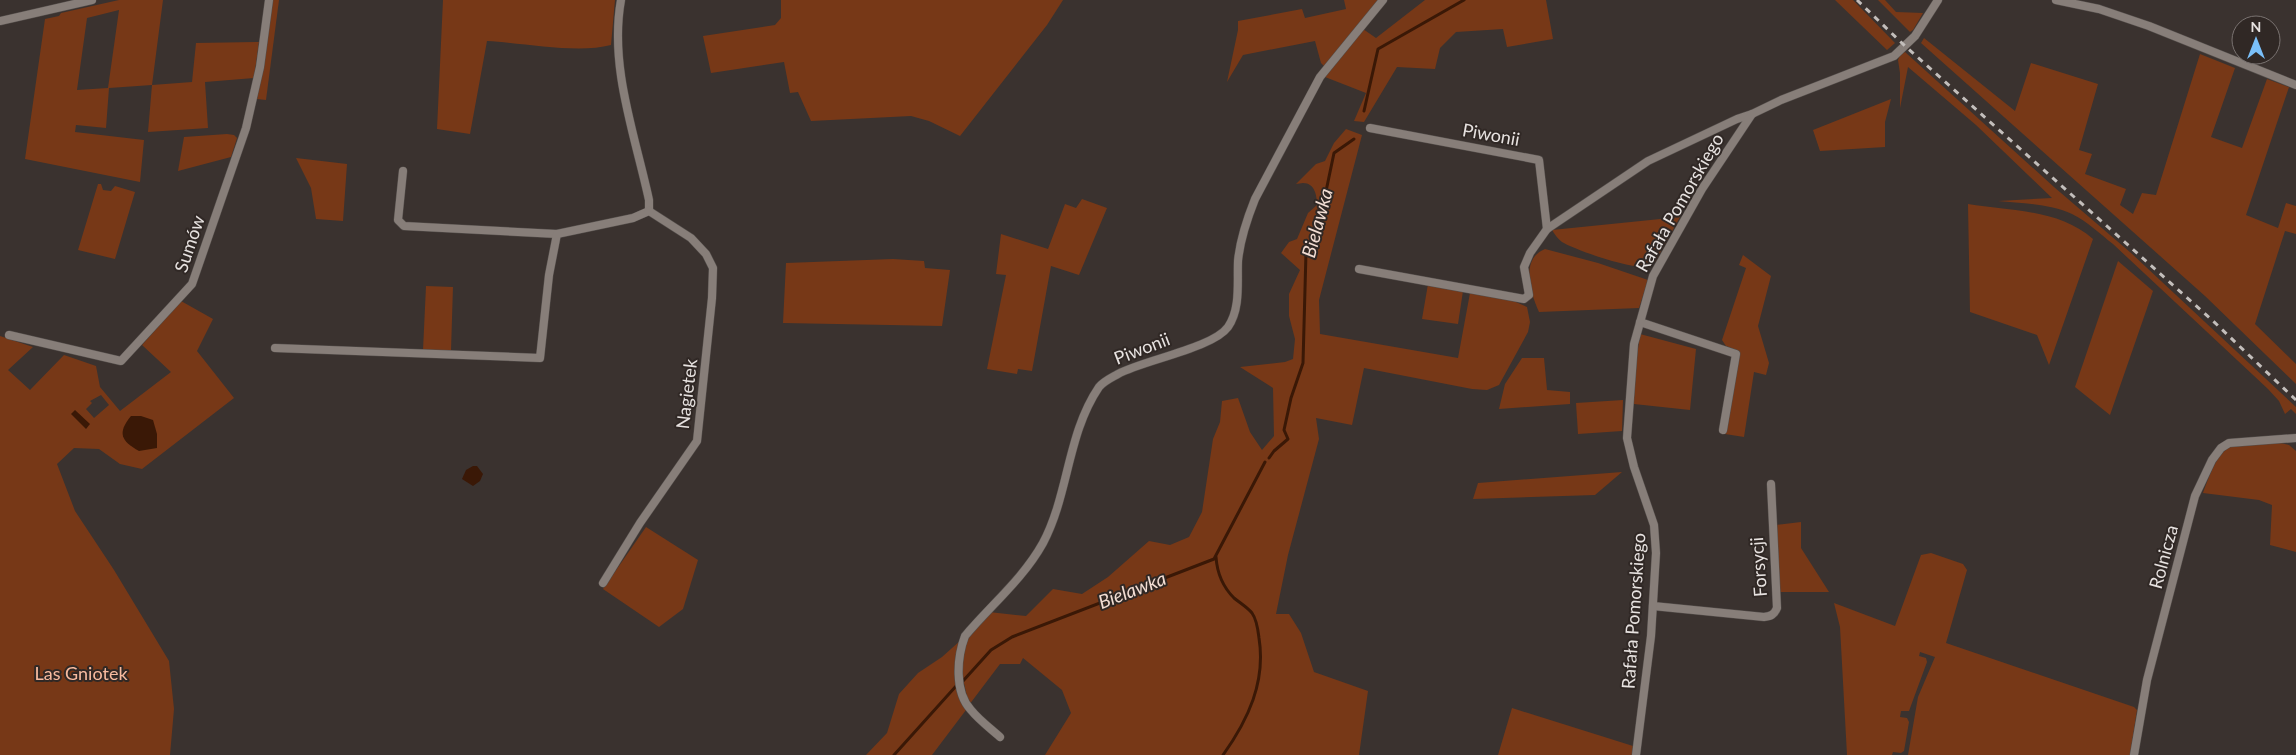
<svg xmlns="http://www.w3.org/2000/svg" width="2296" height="755" font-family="Lato,sans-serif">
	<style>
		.green { fill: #773817; fill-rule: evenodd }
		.water { fill: #3a1806 }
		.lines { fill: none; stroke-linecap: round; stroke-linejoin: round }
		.stream { stroke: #3a1806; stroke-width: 3 }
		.street-casing { stroke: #544e4b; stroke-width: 9 }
		.street { stroke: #877e79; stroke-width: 8 }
		.rail { stroke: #c3bebb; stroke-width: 3; stroke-dasharray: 6 6; stroke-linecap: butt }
		.labels { text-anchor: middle; stroke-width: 4; stroke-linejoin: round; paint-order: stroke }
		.street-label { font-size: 18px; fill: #e7e2e0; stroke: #302825 }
		.park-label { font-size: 18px; fill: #f7bb9f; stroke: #302825 }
		.water-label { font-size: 19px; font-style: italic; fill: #f2ddd3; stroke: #302825 }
	</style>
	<rect width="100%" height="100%" fill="#3a322f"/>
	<g class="green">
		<path d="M119,0H163L152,85L192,82L196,43L259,42L254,78L205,82L208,128L148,132L152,85L109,88L106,128L76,125L75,132L144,140L140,182L25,159L45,19L59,16L61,13ZM119,10L108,88L77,90L87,18Z"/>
		<path d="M272,0H279L266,100L257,99Z"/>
		<path d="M443,0H615L611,45C578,54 523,43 487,41L470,134L437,129Z"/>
		<path d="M781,0H1063L1047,25L960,136L929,121L911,116L811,121L798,92L790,93L784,62L711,73L703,36L775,25L781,18Z"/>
		<path d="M1344,0H1379L1324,66L1321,63L1315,41L1243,55L1227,82L1238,30V21L1302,9L1305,18L1346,9Z"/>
		<path d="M1425,0H1546L1553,39L1507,47L1503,29L1456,32L1440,48L1435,69L1397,67L1364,122L1354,121L1366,93L1325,77L1363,29L1376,38Z"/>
		<path d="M1835,0H1853L1895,43L1887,50Z"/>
		<path d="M1878,0H1885L1896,12L1923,13L1913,30L1910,32Z"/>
		<path d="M1924,38L2015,111L2031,63L2098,84L2079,150L2092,154L2085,174L2126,189L2120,205L2133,214L2142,193L2156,195L2200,54L2235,68L2211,137L2242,148L2267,79L2289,87L2246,215L2278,228L2286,203L2296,206V234L2285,231L2255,324L2296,364V384L2205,296L1921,43Z"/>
		<path d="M1905,52L2054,187L2131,253L2296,407V414L2291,409L2285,414L2279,401L2268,389L2113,244C2100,234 2087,221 2072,214C2050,204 2021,203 1998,201L2052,198L1976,125L1908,67L1900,108V73L1898,60L1900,55Z"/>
		<path d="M1891,99L1885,122V147L1820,151L1813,130Z"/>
		<path d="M1346,129L1362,135L1319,300L1320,334L1458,358L1470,293L1509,299L1527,307L1530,322L1528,332L1499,385L1487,390L1472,389L1364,368L1352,425L1316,418L1319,439L1288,555L1276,614H1289L1301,633L1314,672L1368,691L1359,755H1045L1071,713L1062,690L1023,658L1020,664H1000L969,705L960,666L967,636L989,612L1026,616L1053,589L1082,594L1108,577L1149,541L1170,545L1189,537L1202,512L1213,439L1220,422L1222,401L1238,398L1250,432L1262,450L1274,436L1273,388L1240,367L1285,362L1293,359L1295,339L1289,316V294L1300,270L1281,253L1289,242L1297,239L1308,213L1317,205C1317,196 1315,183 1303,183C1301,183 1298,184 1296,184L1316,164L1325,161L1334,143Z"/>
		<path d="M227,134L234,135L237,138L231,157L178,171L184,137Z"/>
		<path d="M296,158L347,164L343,221L316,219L311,188Z"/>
		<path d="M98,184H101L103,190L111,191L115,186L135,192L115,259L78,250Z"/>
		<path d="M1082,199L1107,208L1079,275L1051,266L1032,371L1018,369L1017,374L987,369L1006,275L996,274L1001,234L1048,249L1065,204L1076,208Z"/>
		<path d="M1968,204C2010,211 2059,209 2093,239L2049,365L2037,335L1970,312Z"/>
		<path d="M1680,217L1655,262C1653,263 1651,265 1649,266C1635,271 1575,250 1562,242C1558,239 1555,235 1552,230Z"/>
		<path d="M1545,249L1598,263L1648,280L1639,308L1539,312C1530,292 1520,259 1545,249Z"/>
		<path d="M1743,255L1771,276L1758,326L1769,363L1766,375L1754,372L1744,437L1725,434L1740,353L1739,351L1726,346L1722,340L1746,268L1739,265Z"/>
		<path d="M893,259L924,261L925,268L950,270L942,326L783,323L786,263Z"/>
		<path d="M2118,261L2153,291L2110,415L2075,387Z"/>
		<path d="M1428,284L1463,291L1458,324L1422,319Z"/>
		<path d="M426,286L453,287L451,350H423Z"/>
		<path d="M181,301L213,319L197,351L234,398L142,469L120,464L99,449L74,448L57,464L75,511L114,570L169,661L174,709L170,755H0V336L33,347L8,370L30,390L64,355L96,366L100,387L120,411L171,372L142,345ZM101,395L109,405L94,418L86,409L92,403L90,401Z"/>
		<path d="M1640,334L1696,349L1690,410L1634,404V378Z"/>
		<path d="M1522,358H1544L1547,390L1570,392V404L1499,409L1505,384Z"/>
		<path d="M1623,400L1622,431L1578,434L1576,403Z"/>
		<path d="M2281,443L2289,445L2296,451V552L2270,545L2272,505L2259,500L2203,493C2223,438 2227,444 2281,443Z"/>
		<path d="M1622,472L1595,495L1473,499L1478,483Z"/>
		<path d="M1801,522V548L1829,592H1779L1775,525Z"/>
		<path d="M646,527L698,560L683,609L659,627L603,589Z"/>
		<path d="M1931,553L1963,564L1967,570L1946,643L2134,707L2137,710L2130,755H1908L1918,697L1935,657L1920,652L1919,656L1926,658L1927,662L1909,711H1901L1900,717L1907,718L1909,722L1904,751L1901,753L1893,752L1892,755H1847L1840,627L1834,603L1895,626L1921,555Z"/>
		<path d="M961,640L957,676L966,710L932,755H866L887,733L899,694L918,673L942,657Z"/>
		<path d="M1512,708L1633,746L1632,755H1498Z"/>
	</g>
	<g class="water">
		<path d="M75,410L90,424L86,429L71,414Z"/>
		<path d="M131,416H141L153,420L157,434V448L139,451C121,441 117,433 131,416Z"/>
		<path d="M473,466H477L483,474L480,481L473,486L462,479L466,470Z"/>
	</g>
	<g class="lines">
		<g class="stream">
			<path d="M1364,111L1378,49L1464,0"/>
			<path d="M1269,458L1274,451L1288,439L1284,430L1291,398L1303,363L1306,252L1316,239L1334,153L1354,139"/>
			<path d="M1216,557C1217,572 1223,587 1234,598C1240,603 1247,607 1252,613C1257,620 1258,630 1259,638C1266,682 1248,720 1223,755"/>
			<path d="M963,681L991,650L1012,637L1214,559L1265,462"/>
			<path d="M894,755L957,685"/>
		</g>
		<defs>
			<g id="street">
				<path d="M621,0C609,66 635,135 649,200V211"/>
				<path d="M2056,0L2099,9L2149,26L2296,85"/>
				<path d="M0,21L92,0"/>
				<path d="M1370,128L1539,160L1547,229"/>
				<path d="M403,171L398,220L404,226L557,234"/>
				<path d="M1359,269L1524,299L1529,295L1524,267L1530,253L1547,229L1648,161L1737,119L1752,114"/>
				<path d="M1640,322L1736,354L1723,430"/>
				<path d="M9,335L121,361L192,284L246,128L260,67L269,0"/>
				<path d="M275,348L540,358L549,275L557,234L633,218L649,211"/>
				<path d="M603,583L640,523L697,441L712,298L713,268L706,254L691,238L649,211"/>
				<path d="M1653,606L1764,617C1771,616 1774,615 1777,608L1771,484"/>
				<path d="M1000,737C990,728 979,720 971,710C954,692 957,657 965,636C991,605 1023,579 1043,543C1069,494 1067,434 1099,387C1104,381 1111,378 1118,374C1144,360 1213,348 1228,327C1241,308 1237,282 1238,261C1240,239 1247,219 1255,199L1320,77L1383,0"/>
				<path d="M1636,755L1651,636L1656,553L1654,525L1634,467L1627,438L1634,344L1653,276L1702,189L1752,114L1781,100L1894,56L1915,36L1938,0"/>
				<path d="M2134,755L2147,680L2195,496L2212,460L2221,448L2229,443L2296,438"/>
			</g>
		</defs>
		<use href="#street" class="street-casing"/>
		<use href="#street" class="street"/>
		<path class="rail" d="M1857,0L1905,46L2212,320L2296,400"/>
	</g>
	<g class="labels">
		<g class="street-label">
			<text transform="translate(1491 135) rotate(10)" y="6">Piwonii</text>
			<text transform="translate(1680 203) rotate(-60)" y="6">Rafała Pomorskiego</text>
			<text transform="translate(190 244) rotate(-71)" y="6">Sumów</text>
			<text transform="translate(1142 349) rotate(-21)" y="6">Piwonii</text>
			<text transform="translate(687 394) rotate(-83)" y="6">Nagietek</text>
			<text transform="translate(2164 557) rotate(-75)" y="6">Rolnicza</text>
			<text transform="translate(1759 567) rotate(-94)" y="6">Forsycji</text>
			<text transform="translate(1634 611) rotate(-86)" y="6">Rafała Pomorskiego</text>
		</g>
		<g class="park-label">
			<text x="81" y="680">Las Gniotek</text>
		</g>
		<g class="water-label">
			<text transform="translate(1317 223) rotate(-75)" y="7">Bielawka</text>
			<text transform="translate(1132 590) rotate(-21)" y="7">Bielawka</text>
		</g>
	</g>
	<g transform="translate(2256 40)"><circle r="24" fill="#302825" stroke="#797270"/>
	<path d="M0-4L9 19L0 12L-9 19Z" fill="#7abff8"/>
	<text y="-8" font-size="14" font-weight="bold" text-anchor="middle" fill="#e7e2e0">N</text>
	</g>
</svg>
